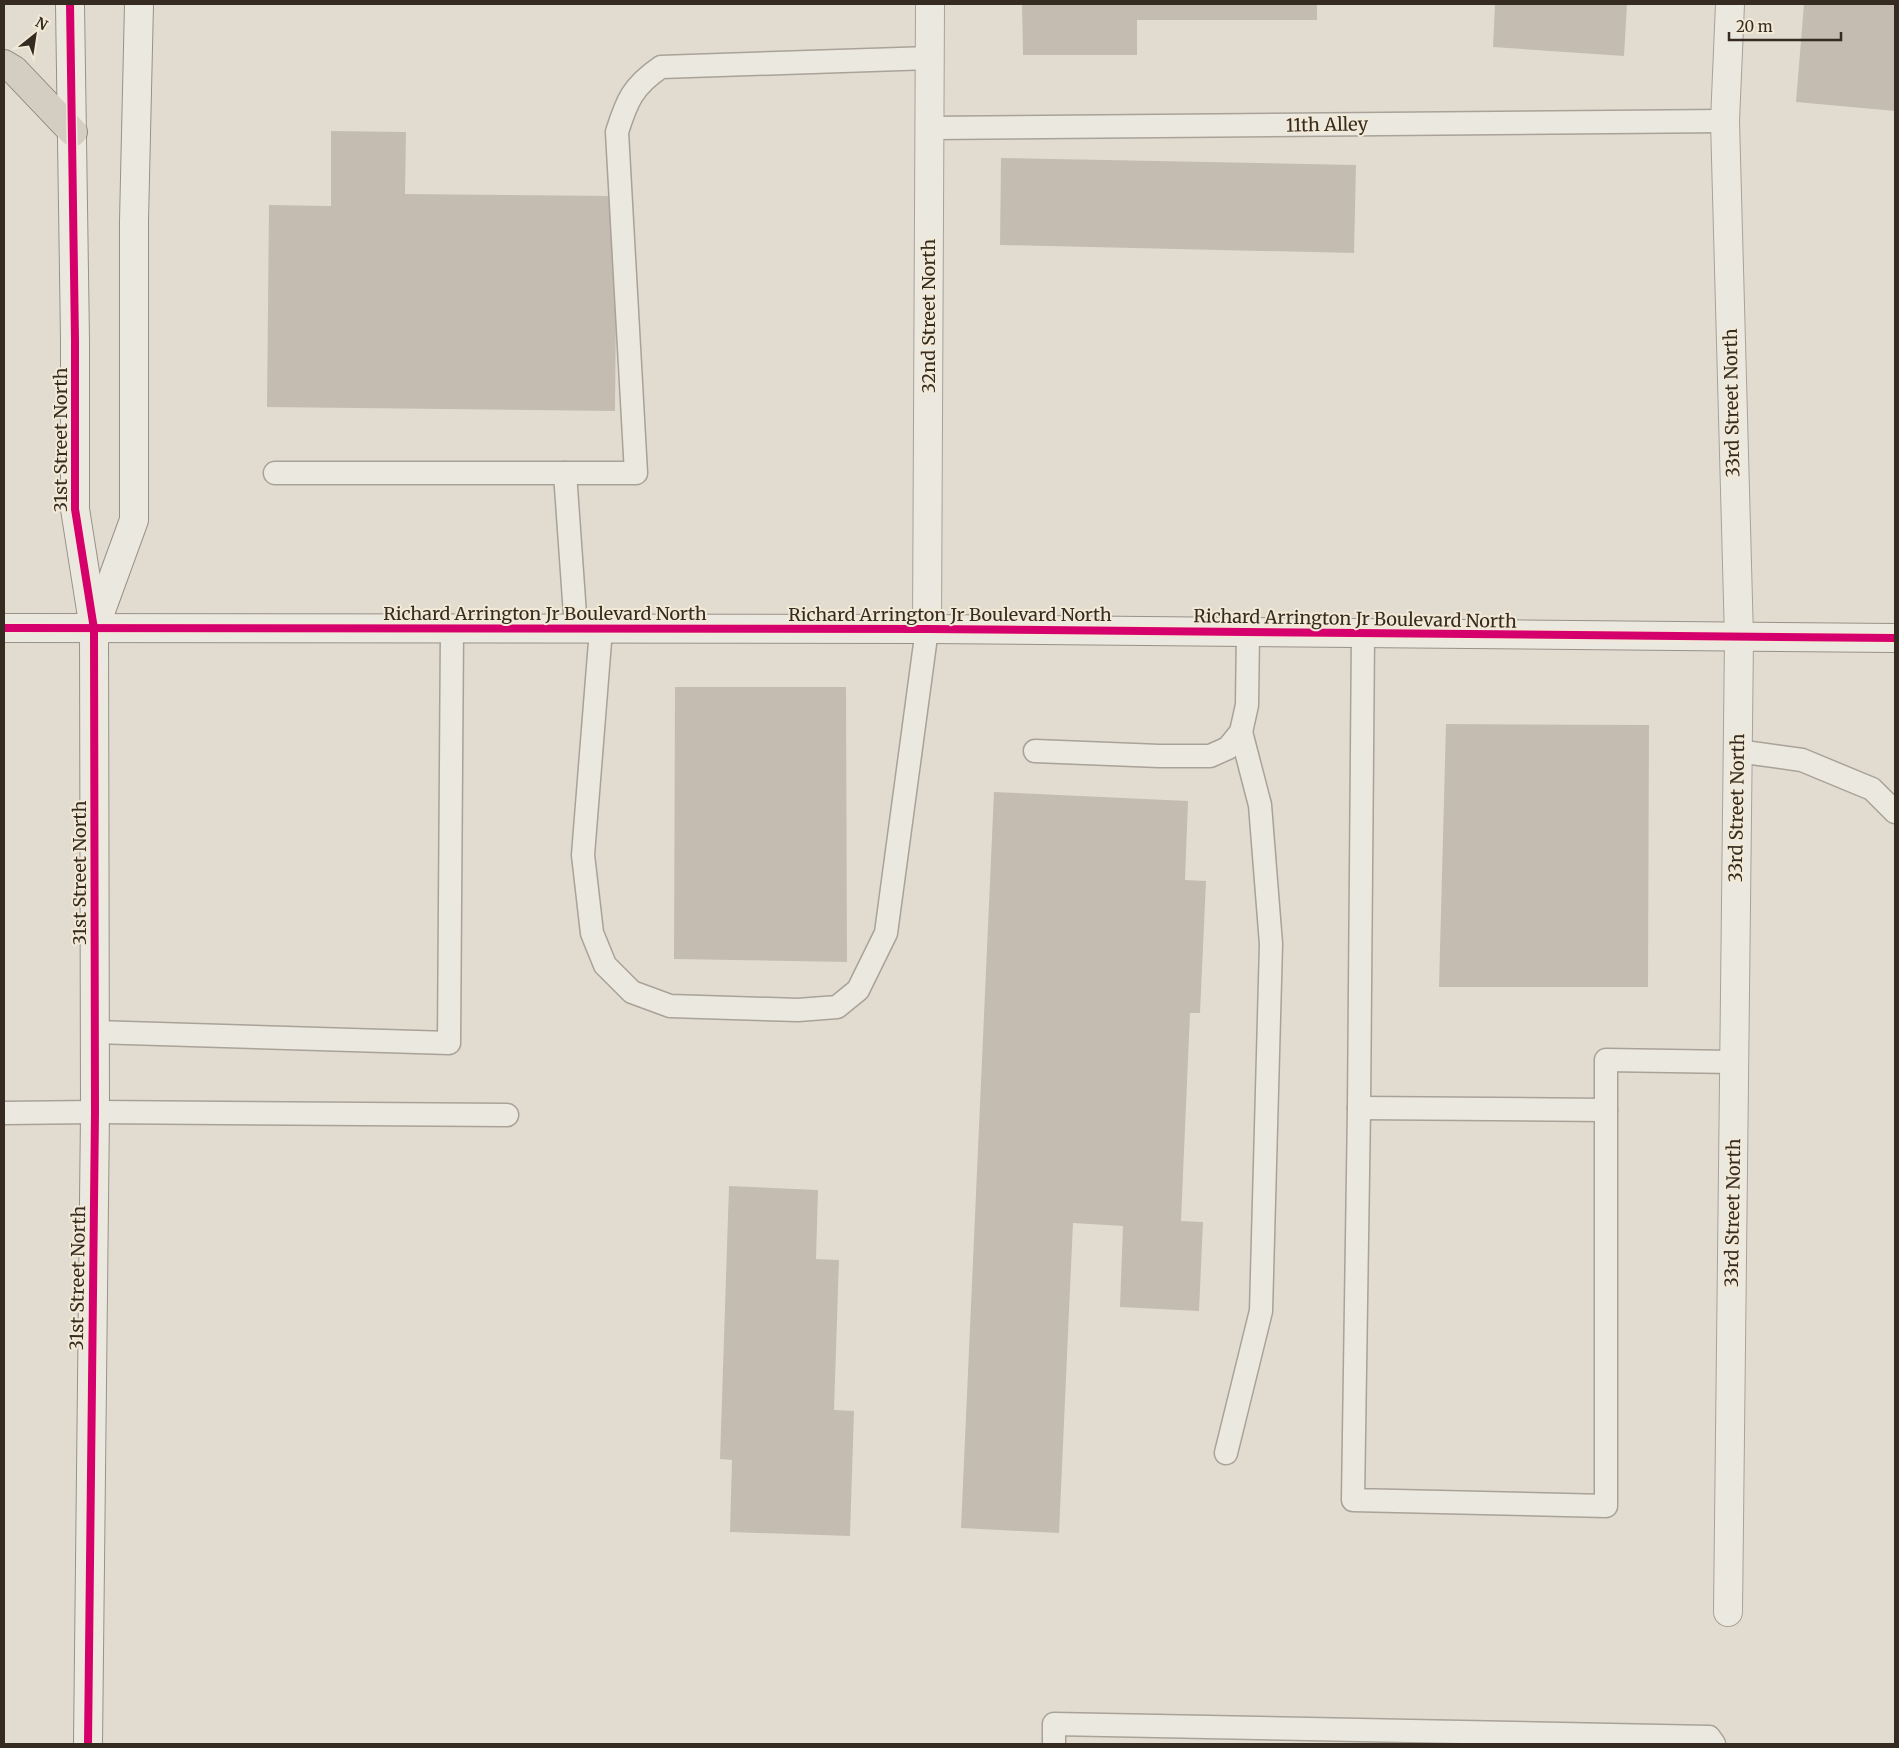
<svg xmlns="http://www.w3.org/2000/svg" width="1899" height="1748" font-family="Merriweather,serif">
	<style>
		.building { fill: #c5bcb1 }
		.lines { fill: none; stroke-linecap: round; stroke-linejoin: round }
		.lane-casing { stroke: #a8a298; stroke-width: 25 }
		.street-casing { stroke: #a8a298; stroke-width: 30 }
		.secondary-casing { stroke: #989188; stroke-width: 30 }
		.highway-casing { stroke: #8d877f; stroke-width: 30 }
		.lane { stroke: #ebe8e0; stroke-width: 22 }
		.street { stroke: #ebe8e0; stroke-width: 28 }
		.secondary { stroke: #ebe8e0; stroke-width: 28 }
		.highway { stroke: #d4cdc1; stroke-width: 28 }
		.cycleway-casing { stroke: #f2e9d7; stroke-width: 11 }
		.cycleway { stroke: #d6006c; stroke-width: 8 }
		.labels { text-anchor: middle; stroke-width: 4; stroke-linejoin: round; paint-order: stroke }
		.street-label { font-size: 18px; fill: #362b21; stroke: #f2e9d7 }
	</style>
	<rect width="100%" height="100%" fill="#e2dcd0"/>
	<g class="building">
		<path d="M1022,4H1317V20H1137V55H1023Z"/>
		<path d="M1495,4H1627L1624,56L1493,47Z"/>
		<path d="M1804,4H1895V111L1796,102Z"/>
		<path d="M331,131L406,132L405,194L617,196L615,411L267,407L269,205L331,206Z"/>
		<path d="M1001,158L1356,165L1354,253L1000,245Z"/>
		<path d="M675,687H846L847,962L674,959Z"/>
		<path d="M1446,724L1649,725L1648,987H1439Z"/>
		<path d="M994,792L1188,801L1185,880L1206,881L1200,1013H1190L1181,1221L1203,1222L1199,1311L1120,1307L1123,1226L1073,1223L1059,1533L961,1528Z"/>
		<path d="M729,1186L818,1190L816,1259L839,1260L834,1410L854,1411L850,1536L730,1532L732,1460L720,1459Z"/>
	</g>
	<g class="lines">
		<defs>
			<g id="lane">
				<path d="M930,128L1725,121"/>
				<path d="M275,473H636L617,132C627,100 633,86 661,67L930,58"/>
				<path d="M565,473L576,629"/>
				<path d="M601,629L583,855L592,933L605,965L632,992L670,1006L798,1010L837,1007L858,990L886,933L927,629"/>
				<path d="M1363,634L1359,1108L1353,1500L1606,1506V1060L1734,1062"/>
				<path d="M1035,751L1159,756H1210L1228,748L1241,732L1247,705L1248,632"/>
				<path d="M1737,751L1802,760L1872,789L1895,812"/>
				<path d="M95,1032L449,1043L452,629"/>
				<path d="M1359,1108L1606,1110"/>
				<path d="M4,1113L95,1112L507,1115"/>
				<path d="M1226,1453L1261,1311L1271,944L1260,805L1241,732"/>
				<path d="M1054,1744V1724L1709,1737L1714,1744"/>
			</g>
			<g id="street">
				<path d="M927,629L930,4"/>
				<path d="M1728,1612L1739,638L1725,121L1730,4"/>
			</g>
			<g id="secondary">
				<path d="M70,4L75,340V509L94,629L95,1112L88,1744"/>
				<path d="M95,627L134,520V221L139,4"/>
				<path d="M4,628L927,629L1895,638"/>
			</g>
			<path id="highway" d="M4,64L14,70L73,132"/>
		</defs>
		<use href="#lane" class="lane-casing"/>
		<use href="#street" class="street-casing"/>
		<use href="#secondary" class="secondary-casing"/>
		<use href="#highway" class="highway-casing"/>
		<use href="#lane" class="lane"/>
		<use href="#street" class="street"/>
		<use href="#secondary" class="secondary"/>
		<use href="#highway" class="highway"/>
		<defs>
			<g id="cycleway">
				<path d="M70,4L75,340V509L94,629L95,1112L88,1744"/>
				<path d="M4,628L927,629L1895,638"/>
			</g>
		</defs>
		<use href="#cycleway" class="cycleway-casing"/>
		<use href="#cycleway" class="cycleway"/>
	</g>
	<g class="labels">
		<g class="street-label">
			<text transform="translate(1327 125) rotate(-1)" y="6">11th Alley</text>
			<text transform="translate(929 316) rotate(-90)" y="6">32nd Street North</text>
			<text transform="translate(1732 403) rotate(-91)" y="6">33rd Street North</text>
			<text transform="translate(61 440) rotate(-90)" y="6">31st Street North</text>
			<text x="545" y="620">Richard Arrington Jr Boulevard North</text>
			<text x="950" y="621">Richard Arrington Jr Boulevard North</text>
			<text transform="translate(1355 619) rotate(1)" y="6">Richard Arrington Jr Boulevard North</text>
			<text transform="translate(1737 808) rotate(-89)" y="6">33rd Street North</text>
			<text transform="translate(80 873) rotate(-90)" y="6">31st Street North</text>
			<text transform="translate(1733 1213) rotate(-89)" y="6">33rd Street North</text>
			<text transform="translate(78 1278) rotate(-89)" y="6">31st Street North</text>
		</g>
	</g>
	<rect width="1899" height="1748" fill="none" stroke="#362b21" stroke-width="10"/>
	<g transform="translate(35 35) rotate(30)" stroke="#f2e9d7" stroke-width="4" paint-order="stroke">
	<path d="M0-4L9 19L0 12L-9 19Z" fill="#362b21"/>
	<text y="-8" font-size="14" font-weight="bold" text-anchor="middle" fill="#362b21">N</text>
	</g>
	<path d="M1729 32v8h112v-8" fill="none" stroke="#362b21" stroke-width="2.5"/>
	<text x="1736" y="32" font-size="15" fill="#362b21" stroke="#f2e9d7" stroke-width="4" paint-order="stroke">20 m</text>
</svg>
